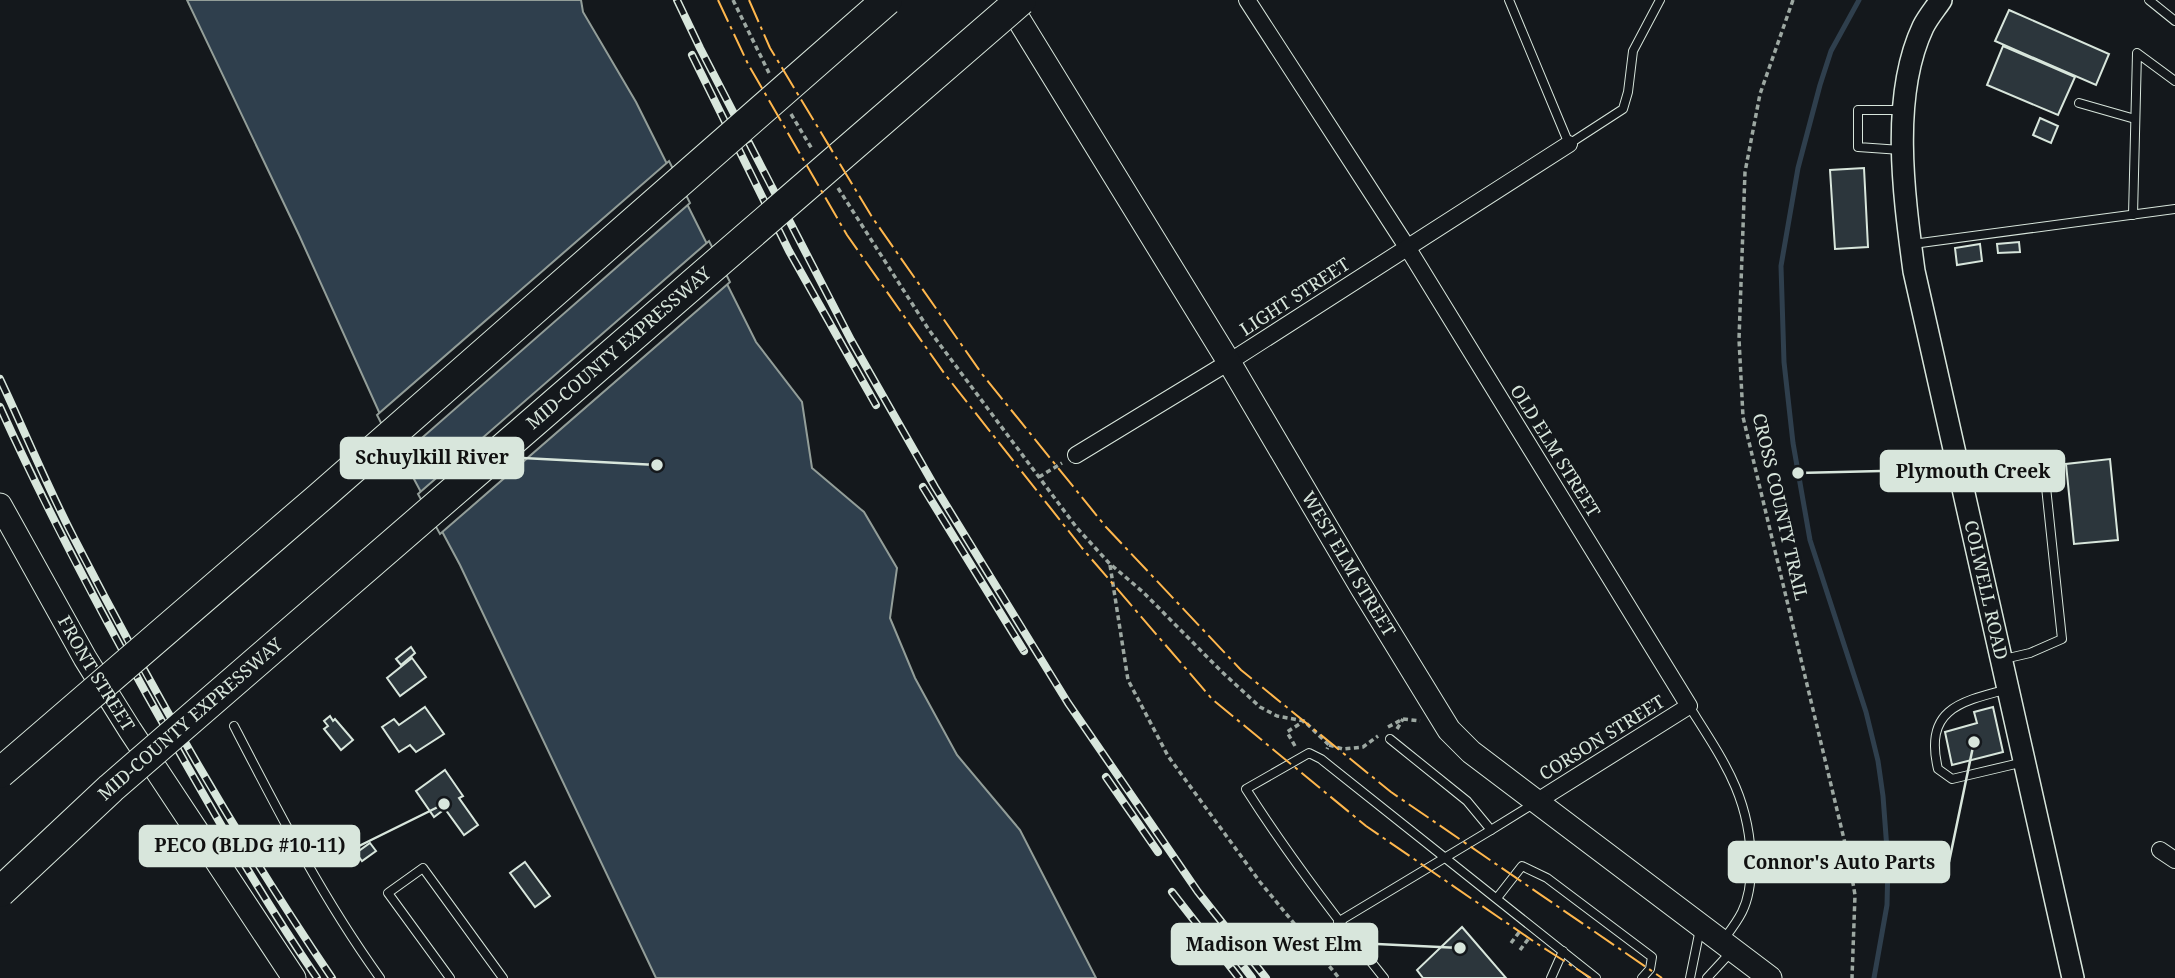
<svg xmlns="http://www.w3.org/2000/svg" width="2175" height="978" font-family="'Noto Serif',serif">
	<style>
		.water { fill: #2f3f4d; stroke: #939e99; stroke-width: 2 }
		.pier { fill: #14181c; stroke: #939e99; stroke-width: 2 }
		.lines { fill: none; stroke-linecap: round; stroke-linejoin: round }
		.stream { stroke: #2f3f4d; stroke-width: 5 }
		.building { fill: #2c363c; stroke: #d8e6dc; stroke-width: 2 }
		.service-casing { stroke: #d8e6dc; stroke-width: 10 }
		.minor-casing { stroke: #d8e6dc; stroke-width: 18 }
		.tertiary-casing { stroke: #d8e6dc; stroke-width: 24 }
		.secondary-casing { stroke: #d8e6dc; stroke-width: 25 }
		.path { stroke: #9da8a2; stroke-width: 3.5; stroke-dasharray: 5 3.5; stroke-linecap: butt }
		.service { stroke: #14181c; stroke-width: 8 }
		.minor { stroke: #14181c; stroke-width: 16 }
		.tertiary { stroke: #14181c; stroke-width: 21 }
		.secondary { stroke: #14181c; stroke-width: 23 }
		.rail-casing { stroke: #d8e6dc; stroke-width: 8 }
		.rail { stroke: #14181c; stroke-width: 5; stroke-dasharray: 16; stroke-linecap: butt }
		.motorway-bridge-casing { stroke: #d8e6dc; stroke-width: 32; stroke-linecap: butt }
		.motorway-bridge { stroke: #14181c; stroke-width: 30 }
		.power { stroke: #ffb74d; stroke-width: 2; stroke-dasharray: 24 5 3.5 5; stroke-linecap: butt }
		.labels { text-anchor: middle; stroke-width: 5; stroke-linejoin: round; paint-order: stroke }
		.street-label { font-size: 18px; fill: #d8e6dc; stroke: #14181c }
		.leader { fill: none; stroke: #d8e6dc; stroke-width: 2.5 }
		.callout-dot { fill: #d8e6dc; stroke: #14181c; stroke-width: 2.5 }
		.callout { fill: #d8e6dc; stroke: #d8e6dc; stroke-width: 2.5 }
		.callout-label { font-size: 19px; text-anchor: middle; font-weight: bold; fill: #111 }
	</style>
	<rect width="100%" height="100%" fill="#14181c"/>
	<path class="water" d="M187,0H581L583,12L636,102L756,342L802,402L812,468L864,512L897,568L890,618L915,678L957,755L1020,830L1096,978H656L460,565L384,423L299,235Z"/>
	<g class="pier">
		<path d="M669,161L690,203L399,458L377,415Z"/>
		<path d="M709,241L730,282L440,534L418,494Z"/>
	</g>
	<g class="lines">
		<path class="stream" d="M1859,0L1831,51L1820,85L1798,168L1781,266L1784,362L1793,443L1810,540L1866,712L1878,761L1883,796L1888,863L1887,905L1874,978"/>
	</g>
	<g class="building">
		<path d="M2009,10L2109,54L2096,85L1995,41Z"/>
		<path d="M2003,46L2075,77L2058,115L1987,85Z"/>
		<path d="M2040,118L2058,126L2051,143L2033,135Z"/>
		<path d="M1864,168L1868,247L1835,249L1830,170Z"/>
		<path d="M2019,242L2020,252L1998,253L1997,244Z"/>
		<path d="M1980,244L1982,261L1957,265L1955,248Z"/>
		<path d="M2110,459L2118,540L2074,544L2066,464Z"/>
		<path d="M411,647L415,653L401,665L396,659Z"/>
		<path d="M412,658L426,677L400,696L387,678Z"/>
		<path d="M425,707L444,734L416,752L410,745L399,752L382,727L394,719L399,725Z"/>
		<path d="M1993,707L2003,752L1952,765L1945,732L1977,723L1974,712Z"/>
		<path d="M330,716L333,721L335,719L353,740L341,750L324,729L328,726L324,721Z"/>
		<path d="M445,770L463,796L459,798L478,825L464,835L445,809L434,817L416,791Z"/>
		<path d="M370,843L376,851L362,861L356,853Z"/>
		<path d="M525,862L550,896L535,907L510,873Z"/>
		<path d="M1462,927L1506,978H1423L1417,970Z"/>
	</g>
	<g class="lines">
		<defs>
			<g id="service">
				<path d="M1509,0L1569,144L1623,109L1628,92L1633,51L1660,0"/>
				<path d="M2149,0L2175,21"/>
				<path d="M2079,103L2135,119"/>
				<path d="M1901,110H1858V147L1901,150"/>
				<path d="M2133,215L2137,53L2175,81"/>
				<path d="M1913,244L2175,209"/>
				<path d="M2004,659L2030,653L2062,639L2046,487"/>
				<path d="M2008,689C1958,702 1924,710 1938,769L1952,779L2024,762"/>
				<path d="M1689,706C1723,760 1751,798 1751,865C1751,880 1749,898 1742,912C1737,922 1730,931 1724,939"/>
				<path d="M234,726C279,813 323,899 380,978"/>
				<path d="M1390,739L1467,801L1491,830L1533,804"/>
				<path d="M1497,898L1522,866L1547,878L1652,957L1650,969L1642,978"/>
				<path d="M1338,922L1491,830"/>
				<path d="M450,978L388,893L423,868L503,978"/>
				<path d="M1384,978C1335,917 1288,855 1246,789L1309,753L1321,759L1596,978"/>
				<path d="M1551,978L1563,951"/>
				<path d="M1690,978L1700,929"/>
				<path d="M1707,978L1731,952"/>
			</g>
			<g id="minor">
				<path d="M1247,0L1407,247L1689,706L1536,802"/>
				<path d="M1076,455L1229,362L1569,144"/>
				<path d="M2160,850L2175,860"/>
			</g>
			<g id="tertiary">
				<path id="s1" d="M1941,0C1935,9 1928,17 1923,27C1890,97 1904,196 1914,271L2073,978"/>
			</g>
			<g id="secondary">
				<path id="s2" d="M1010,0L1016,15L1229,362L1362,588L1449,730L1471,752L1770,978"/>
				<path id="s3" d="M0,505L85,658L130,730L294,978"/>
			</g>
		</defs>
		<use href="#service" class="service-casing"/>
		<use href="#minor" class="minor-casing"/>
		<use href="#tertiary" class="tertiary-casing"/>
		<use href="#secondary" class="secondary-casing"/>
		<g class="path">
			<path d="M733,0L769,73"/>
			<path d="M1793,0L1760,94L1745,172L1739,339L1743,417L1849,860L1855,895L1852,978"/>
			<path d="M791,114L812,149"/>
			<path d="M838,188L929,330L1077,528L1109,563L1143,592L1221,671L1260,707L1277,716L1304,721L1329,745L1327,749"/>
			<path d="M1039,477L1062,463"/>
			<path d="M1110,565L1128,680L1168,756L1260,882L1339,978"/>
			<path d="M1388,727L1403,719L1420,721"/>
			<path d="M1397,729L1403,719"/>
			<path d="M1329,745L1343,749L1363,747L1378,736"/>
			<path d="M1295,746L1287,732L1304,721"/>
			<path d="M1511,943L1520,931"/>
			<path d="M1520,950L1529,938"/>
		</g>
		<use href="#service" class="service"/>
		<use href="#minor" class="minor"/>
		<use href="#tertiary" class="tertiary"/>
		<use href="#secondary" class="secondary"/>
		<defs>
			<g id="rail">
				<path d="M677,0L700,48L851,340L935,487L1068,703L1198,892L1266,978"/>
				<path d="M692,55L789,251L876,405"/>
				<path d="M0,379C25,432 47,486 74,538C151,688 237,838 332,978"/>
				<path d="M0,407C45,507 94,599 147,695C201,791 255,887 317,978"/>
				<path d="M923,487L1024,651"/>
				<path d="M1106,777L1158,852"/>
				<path d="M1172,892L1239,978"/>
				<path d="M1214,928L1252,978"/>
			</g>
		</defs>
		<use href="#rail" class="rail-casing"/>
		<use href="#rail" class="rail"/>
		<defs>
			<g id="motorway-bridge">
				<path d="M0,773L319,498L887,0"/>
				<path id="s4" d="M0,892L111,788L1021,0"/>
			</g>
		</defs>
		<use href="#motorway-bridge" class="motorway-bridge-casing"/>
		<use href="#motorway-bridge" class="motorway-bridge"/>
		<g class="power">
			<path d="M718,0L748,64L847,235L944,373L1082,548L1212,699L1366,826L1536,943L1591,978"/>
			<path d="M749,0L770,48L872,217L982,374L1106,527L1241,670L1391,792L1662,978"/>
		</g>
	</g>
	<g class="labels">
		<g class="street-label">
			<text transform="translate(1295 297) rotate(-33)" y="6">LIGHT STREET</text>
			<text dy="6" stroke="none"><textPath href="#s4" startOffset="824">MID-COUNTY EXPRESSWAY</textPath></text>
			<text transform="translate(1555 451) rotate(58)" y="6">OLD ELM STREET</text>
			<text transform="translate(1780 507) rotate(77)" y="6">CROSS COUNTY TRAIL</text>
			<text dy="6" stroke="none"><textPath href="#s2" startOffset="658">WEST ELM STREET</textPath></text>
			<text dy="6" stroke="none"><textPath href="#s1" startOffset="607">COLWELL ROAD</textPath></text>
			<text dy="6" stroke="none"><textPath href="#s3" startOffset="194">FRONT STREET</textPath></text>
			<text dy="6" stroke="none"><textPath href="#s4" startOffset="257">MID-COUNTY EXPRESSWAY</textPath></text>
			<text transform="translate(1602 738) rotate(-32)" y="6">CORSON STREET</text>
		</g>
	</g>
	<path class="leader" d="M657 465L523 458M1798 473L1881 471M444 804L359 846M1974 742L1949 862M1460 948L1377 944"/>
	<g class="callout-dot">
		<circle cx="657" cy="465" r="7"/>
		<circle cx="1798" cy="473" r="7"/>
		<circle cx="444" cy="804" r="7"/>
		<circle cx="1974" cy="742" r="7"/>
		<circle cx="1460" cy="948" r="7"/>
	</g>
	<g class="callout">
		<rect x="341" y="438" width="182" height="40" rx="7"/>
		<rect x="1881" y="451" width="183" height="40" rx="7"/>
		<rect x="140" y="826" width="219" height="40" rx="7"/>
		<rect x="1729" y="842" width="220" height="40" rx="7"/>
		<rect x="1172" y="924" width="205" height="40" rx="7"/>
	</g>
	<g class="callout-label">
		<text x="432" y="464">Schuylkill River</text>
		<text x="1973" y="478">Plymouth Creek</text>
		<text x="250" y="852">PECO (BLDG #10-11)</text>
		<text x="1839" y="869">Connor's Auto Parts</text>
		<text x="1274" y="951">Madison West Elm</text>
	</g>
</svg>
